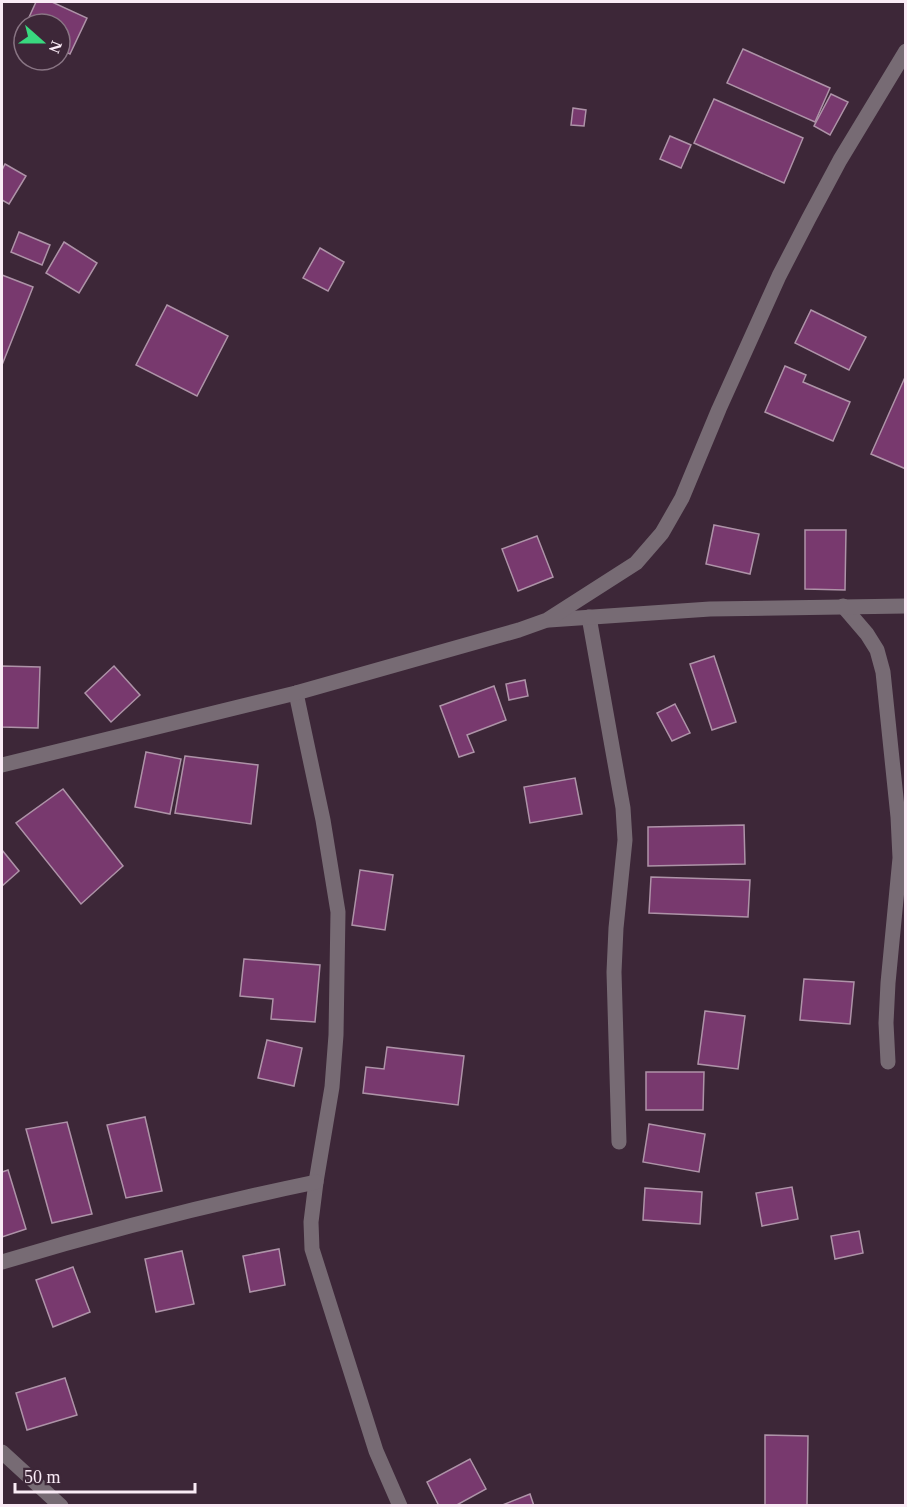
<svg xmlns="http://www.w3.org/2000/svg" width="907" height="1507" font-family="Georgia,serif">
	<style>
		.building { fill: #78396e; stroke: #ae93a8; stroke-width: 1.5 }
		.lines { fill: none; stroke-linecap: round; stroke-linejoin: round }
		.minor { stroke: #776b74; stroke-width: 15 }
	</style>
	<rect width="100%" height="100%" fill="#3d2738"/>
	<g class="building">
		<path d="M36,2H52L87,18L70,54L60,49V24H26Z"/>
		<path d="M743,49L830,88L815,122L727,83Z"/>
		<path d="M831,94L848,102L830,135L814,126Z"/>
		<path d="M714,99L803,138L784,183L694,143Z"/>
		<path d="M573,108L586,110L584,126L571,125Z"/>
		<path d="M670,136L691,145L681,168L660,159Z"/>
		<path d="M5,164L26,176L9,204L2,200V170Z"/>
		<path d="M19,232L50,245L42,265L11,252Z"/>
		<path d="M64,242L97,263L79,293L46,273Z"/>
		<path d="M320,248L344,262L328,291L303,278Z"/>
		<path d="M2,275L33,287L2,365Z"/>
		<path d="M167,305L228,336L197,396L136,365Z"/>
		<path d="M811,310L866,337L849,370L795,343Z"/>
		<path d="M785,366L806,375L803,382L850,402L833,441L765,412Z"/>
		<path d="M906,375V469L871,454Z"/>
		<path d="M714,525L759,534L750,574L706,564Z"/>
		<path d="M805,530H846L845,590L805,589Z"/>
		<path d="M537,536L553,577L518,591L502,549Z"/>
		<path d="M714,656L736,722L712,730L690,664Z"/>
		<path d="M2,666L40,667L38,728L2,727Z"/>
		<path d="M114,666L140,695L111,722L85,693Z"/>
		<path d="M525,680L528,696L509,700L506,684Z"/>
		<path d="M494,686L506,720L467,735L474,752L459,757L440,706Z"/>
		<path d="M675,704L690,733L672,741L657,713Z"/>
		<path d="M146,752L181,759L170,814L135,807Z"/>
		<path d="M185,756L258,765L251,824L175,813Z"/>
		<path d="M575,778L582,814L530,823L524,787Z"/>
		<path d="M63,789L123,866L81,904L16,823Z"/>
		<path d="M744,825L745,864L648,866V827Z"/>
		<path d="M2,850L19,871L2,886Z"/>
		<path d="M360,870L393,875L385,930L352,925Z"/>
		<path d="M651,877L750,880L748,917L649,913Z"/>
		<path d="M244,959L320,965L315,1022L271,1019L273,999L240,996Z"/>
		<path d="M804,979L854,982L850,1024L800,1020Z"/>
		<path d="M705,1011L745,1016L738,1069L698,1064Z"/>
		<path d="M267,1040L302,1048L294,1086L258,1078Z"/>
		<path d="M387,1047L464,1056L458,1105L363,1093L366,1067L384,1069Z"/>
		<path d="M646,1072H704L703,1110H646Z"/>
		<path d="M145,1117L162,1191L126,1198L107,1125Z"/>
		<path d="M67,1122L92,1214L52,1223L26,1129Z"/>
		<path d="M649,1124L705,1134L699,1172L643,1162Z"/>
		<path d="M8,1170L26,1229L2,1237V1172Z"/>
		<path d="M792,1187L798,1219L762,1226L756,1193Z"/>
		<path d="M645,1188L702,1192L700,1224L643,1220Z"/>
		<path d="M859,1231L863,1253L835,1259L831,1236Z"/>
		<path d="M279,1249L285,1285L250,1292L243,1256Z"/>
		<path d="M182,1251L194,1304L156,1312L145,1259Z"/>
		<path d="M73,1267L90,1312L53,1327L36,1280Z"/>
		<path d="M65,1378L77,1415L27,1430L16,1393Z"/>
		<path d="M765,1435L808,1436L807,1506H765Z"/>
		<path d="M470,1459L486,1489L455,1506H439L427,1482Z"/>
		<path d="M530,1494L534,1506H500Z"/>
	</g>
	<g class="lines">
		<g class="minor">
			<path d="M843,606L867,634L877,650L883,672L898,817L900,858L888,983L886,1023L888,1062"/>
			<path d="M589,617L623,808L625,840L616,928L614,972L619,1142"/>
			<path d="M549,620L710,609L906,606"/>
			<path d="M296,693L323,820L338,912L336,1035L332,1087L316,1182L311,1222L312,1249L376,1451L400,1506"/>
			<path d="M2,765L296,693L519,630L547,620L636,563L662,533L682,498L719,409L779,276L809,218L840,160L906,51"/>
			<path d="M2,1262C105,1231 210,1204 316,1182"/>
			<path d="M2,1452L61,1506"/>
		</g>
	</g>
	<rect width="907" height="1507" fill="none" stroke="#faebf6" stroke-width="6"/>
	<g transform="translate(42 42) rotate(111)"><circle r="28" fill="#3d2738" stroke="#897584" stroke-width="1.5"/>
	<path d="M0-4.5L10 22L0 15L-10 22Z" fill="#39d87f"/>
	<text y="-9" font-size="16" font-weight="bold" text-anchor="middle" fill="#faebf6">N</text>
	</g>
	<path d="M15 1483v9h180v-9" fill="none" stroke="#faebf6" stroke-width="3"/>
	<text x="24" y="1483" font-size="18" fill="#faebf6" stroke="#3d2738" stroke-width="4.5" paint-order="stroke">50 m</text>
</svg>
